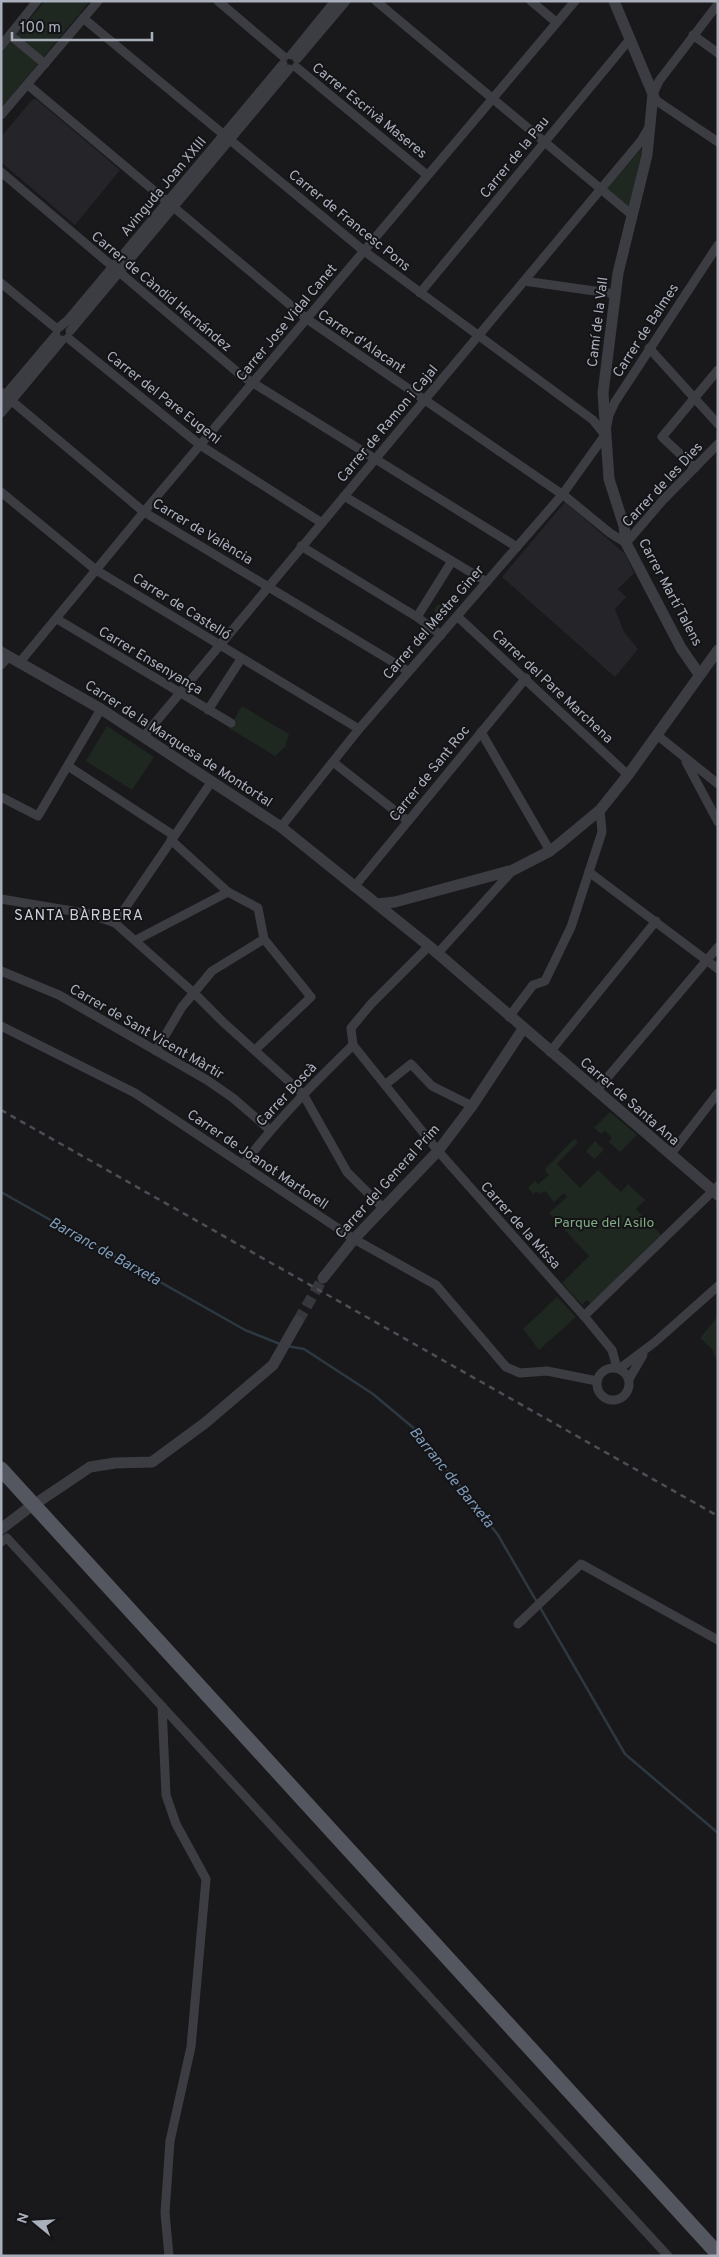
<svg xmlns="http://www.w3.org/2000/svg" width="719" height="2257" font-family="Overpass,sans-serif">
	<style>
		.built { fill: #252529 }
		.green { fill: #1e2720 }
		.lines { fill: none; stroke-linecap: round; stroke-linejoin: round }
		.stream { stroke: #2d3841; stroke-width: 2.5 }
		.tertiary-tunnel { stroke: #36373c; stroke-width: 11; stroke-dasharray: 11 5.5; stroke-linecap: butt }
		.minor { stroke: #3c3c43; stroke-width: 9 }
		.tertiary { stroke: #3c3c43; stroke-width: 11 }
		.primary { stroke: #555760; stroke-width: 15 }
		.rail { stroke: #4c4e56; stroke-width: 2.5; stroke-dasharray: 6 5; stroke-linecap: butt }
		.labels { text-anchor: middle; stroke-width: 4; stroke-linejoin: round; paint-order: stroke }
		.street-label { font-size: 14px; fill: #aaafbc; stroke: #141417 }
		.park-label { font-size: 14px; fill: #80a984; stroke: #141417 }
		.neighbourhood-label { font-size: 15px; letter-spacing: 1px; fill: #ccced8; stroke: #141417 }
		.water-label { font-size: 15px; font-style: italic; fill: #7f9cba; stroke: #141417 }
	</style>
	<rect width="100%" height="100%" fill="#19191c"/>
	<g class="built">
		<path d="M36,99L120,170L75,225L1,162V137L32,100Z"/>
		<path d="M565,502L625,554L634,573L618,589L626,597L615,609L624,632L638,649L615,677L502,577Z"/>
	</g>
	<g class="green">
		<path d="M45,1H90L1,108V53Z"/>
		<path d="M641,149L642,150L629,207L606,189Z"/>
		<circle cx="440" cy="610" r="5.5"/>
		<path d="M242,706L289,734L285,747L275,756L229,728Z"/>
		<path d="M107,726L154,757L132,790L86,761Z"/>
		<path d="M610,1112L637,1135L620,1152L609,1142L612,1138L605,1131L601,1134L594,1128Z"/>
		<path d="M574,1139L578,1142L557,1164L580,1188L598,1170L621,1192L628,1184L645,1200L636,1209L661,1235L591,1304L587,1300L582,1305L562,1283L589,1256L549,1213L567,1197L564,1193L554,1202L545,1191L540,1194L537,1191L533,1194L528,1188L535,1181L538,1184L549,1175L545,1171L546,1168Z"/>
		<path d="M595,1141L604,1150L594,1159L586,1151Z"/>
		<path d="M557,1297L576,1317L539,1350L523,1329Z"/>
		<path d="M718,1316V1363L712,1349L700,1338Z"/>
	</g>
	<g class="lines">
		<g class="stream">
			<path d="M1,1192L245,1330L280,1344"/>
			<path d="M287,1346L304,1349L373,1394L416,1430L498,1535L625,1754L718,1833"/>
		</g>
		<path class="tertiary-tunnel" d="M298,1321L323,1278"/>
		<g class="minor">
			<path d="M218,1L284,57"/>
			<path d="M376,1L632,215"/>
			<path d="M531,1L556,22"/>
			<path d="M718,4L659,81L653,94L657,101L718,142"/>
			<path d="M83,18L364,251L593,420L605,435"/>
			<path d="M10,35L45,64"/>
			<path d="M693,35L718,53"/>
			<path d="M1,46L37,1"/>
			<path d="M291,55L335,1"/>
			<path d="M297,59L346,1"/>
			<path d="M296,67L427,175"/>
			<path d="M28,85L307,319L566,497L610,533L626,543L663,500L718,444"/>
			<path d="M1,115L98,1"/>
			<path d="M1,172L242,376L517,547"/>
			<path d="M524,281L616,294"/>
			<path d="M1,283L57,329"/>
			<path d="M420,293L630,39"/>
			<path d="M57,329L68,320L283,64"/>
			<path d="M70,331L289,69"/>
			<path d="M68,338L200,445L322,523"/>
			<path d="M649,348L718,424"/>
			<path d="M1,392L144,512L408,671"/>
			<path d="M1,400L56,335"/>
			<path d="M1,413L62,340"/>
			<path d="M695,468L662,437L718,370"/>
			<path d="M1,492L96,570L359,729"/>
			<path d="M344,496L487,582"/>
			<path d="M301,546L417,617L441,635"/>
			<path d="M417,617L452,561"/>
			<path d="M458,617L628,775"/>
			<path d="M57,619L231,723"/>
			<path d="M20,662L157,496L575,1"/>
			<path d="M1,665L9,656"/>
			<path d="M208,710L241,659"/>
			<path d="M481,732L550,851"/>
			<path d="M657,735L718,784"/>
			<path d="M144,736L641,141L648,129"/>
			<path d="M333,762L408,821"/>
			<path d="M686,762L718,822"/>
			<path d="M68,766L173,835"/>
			<path d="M1,797L38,816L101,709"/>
			<path d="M281,827L359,729L562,495L605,435L609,415L615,402L718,245"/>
			<path d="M171,840L228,892L258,908L264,939L311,997L255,1050"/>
			<path d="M589,872L718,969"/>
			<path d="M354,887L526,678"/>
			<path d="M1,899L90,914L115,923L194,993L223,1022L303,1094L347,1172L384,1209"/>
			<path d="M115,923L212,781"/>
			<path d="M136,940L228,892"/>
			<path d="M438,953L513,870"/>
			<path d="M1,971L59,995L207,1080L233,1098L270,1130"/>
			<path d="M509,1017L533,985L545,981L571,927L602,832L600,810"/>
			<path d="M1,1026L135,1093L354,1239L436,1285L506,1367L520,1373L547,1371L597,1381"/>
			<path d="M353,1045L438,1151L584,1316L612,1350L617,1368"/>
			<path d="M353,1045L351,1028L371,1004L429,946"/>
			<path d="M156,1051L182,1007L212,971L264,939"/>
			<path d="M550,1052L656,921"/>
			<path d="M386,1084L411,1064L432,1086L472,1106"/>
			<path d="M596,1091L718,947"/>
			<path d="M670,1155L718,1093"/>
			<path d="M243,1165C276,1121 314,1083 353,1045"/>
			<path d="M584,1316L718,1186"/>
			<circle cx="613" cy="1384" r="16"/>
			<path d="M619,1369L655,1342L718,1286"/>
			<path d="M629,1379L643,1355"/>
			<path d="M1,1542L7,1538L668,2256"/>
			<path d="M518,1624L581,1564L718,1640"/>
			<path d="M162,1706L166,1795L176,1824L206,1879L191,2047L170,2141L165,2213L169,2256"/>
		</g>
		<g class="tertiary">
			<path d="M614,1L653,94L647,155L618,273L603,393L609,479L624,526L626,543L681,648L699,674"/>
			<path d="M1,652L101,709L281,827L429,946L718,1195"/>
			<path d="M377,904L395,902L513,870L550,851L559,844L600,810L628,775L718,650"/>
			<path d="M323,1278L354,1239L438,1151L472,1106L523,1029"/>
			<path d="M41,1500L90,1467L115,1463L152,1462L205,1423L273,1365L298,1321"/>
			<path d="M1,1529L26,1510"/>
		</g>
		<path class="primary" d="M1,1469L718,2254"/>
		<path class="rail" d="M1,1110L718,1516"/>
	</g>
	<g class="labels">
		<g class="street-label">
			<text transform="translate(370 110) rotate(39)" y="5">Carrer Escrivà Maseres</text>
			<text transform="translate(514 157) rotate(-51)" y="5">Carrer de la Pau</text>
			<text transform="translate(163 186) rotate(-50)" y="5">Avinguda Joan XXIII</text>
			<text transform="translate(350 220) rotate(39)" y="5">Carrer de Francesc Pons</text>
			<text transform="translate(162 291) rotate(40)" y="5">Carrer de Càndid Hernández</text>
			<text transform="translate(286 322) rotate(-50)" y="5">Carrer Jose Vidal Canet</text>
			<text transform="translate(597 322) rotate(-83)" y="5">Camí de la Vall</text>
			<text transform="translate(645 330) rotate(-57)" y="5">Carrer de Balmes</text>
			<text transform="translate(362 341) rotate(34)" y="5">Carrer d'Alacant</text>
			<text transform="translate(164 397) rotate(38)" y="5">Carrer del Pare Eugeni</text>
			<text transform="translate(387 423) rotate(-50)" y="5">Carrer de Ramon i Cajal</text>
			<text transform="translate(662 484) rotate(-47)" y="5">Carrer de les Dies</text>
			<text transform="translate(203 531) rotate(31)" y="5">Carrer de València</text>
			<text transform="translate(671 592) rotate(62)" y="5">Carrer Martí Talens</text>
			<text transform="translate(182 606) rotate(32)" y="5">Carrer de Castelló</text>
			<text transform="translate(433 622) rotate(-49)" y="5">Carrer del Mestre Giner</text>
			<text transform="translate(151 660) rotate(31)" y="5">Carrer Ensenyança</text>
			<text transform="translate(553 686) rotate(43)" y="5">Carrer del Pare Marchena</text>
			<text transform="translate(179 743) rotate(33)" y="5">Carrer de la Marquesa de Montortal</text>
			<text transform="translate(429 773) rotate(-51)" y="5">Carrer de Sant Roc</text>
			<text transform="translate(147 1031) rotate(30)" y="5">Carrer de Sant Vicent Màrtir</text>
			<text transform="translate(286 1094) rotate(-47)" y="5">Carrer Boscà</text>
			<text transform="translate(630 1101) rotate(41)" y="5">Carrer de Santa Ana</text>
			<text transform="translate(258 1159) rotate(34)" y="5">Carrer de Joanot Martorell</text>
			<text transform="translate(387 1181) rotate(-48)" y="5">Carrer del General Prim</text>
			<text transform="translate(521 1225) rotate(48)" y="5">Carrer de la Missa</text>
		</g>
		<g class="park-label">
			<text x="604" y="1227">Parque del Asilo</text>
		</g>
		<g class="neighbourhood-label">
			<text x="79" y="920">SANTA BÀRBERA</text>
		</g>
		<g class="water-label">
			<text transform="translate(105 1251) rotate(29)" y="5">Barranc de Barxeta</text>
			<text transform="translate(452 1477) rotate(51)" y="5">Barranc de Barxeta</text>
		</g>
	</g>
	<rect width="719" height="2257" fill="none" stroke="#aaafbc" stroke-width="5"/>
	<g transform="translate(35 2222) rotate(288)" stroke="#141417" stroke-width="4" paint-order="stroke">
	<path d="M0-4L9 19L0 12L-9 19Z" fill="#aaafbc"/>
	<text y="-8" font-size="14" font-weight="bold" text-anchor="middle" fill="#aaafbc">N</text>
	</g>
	<path d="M12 32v8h140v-8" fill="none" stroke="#aaafbc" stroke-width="2.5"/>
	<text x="20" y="32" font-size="15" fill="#aaafbc" stroke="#141417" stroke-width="4" paint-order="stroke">100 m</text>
</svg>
